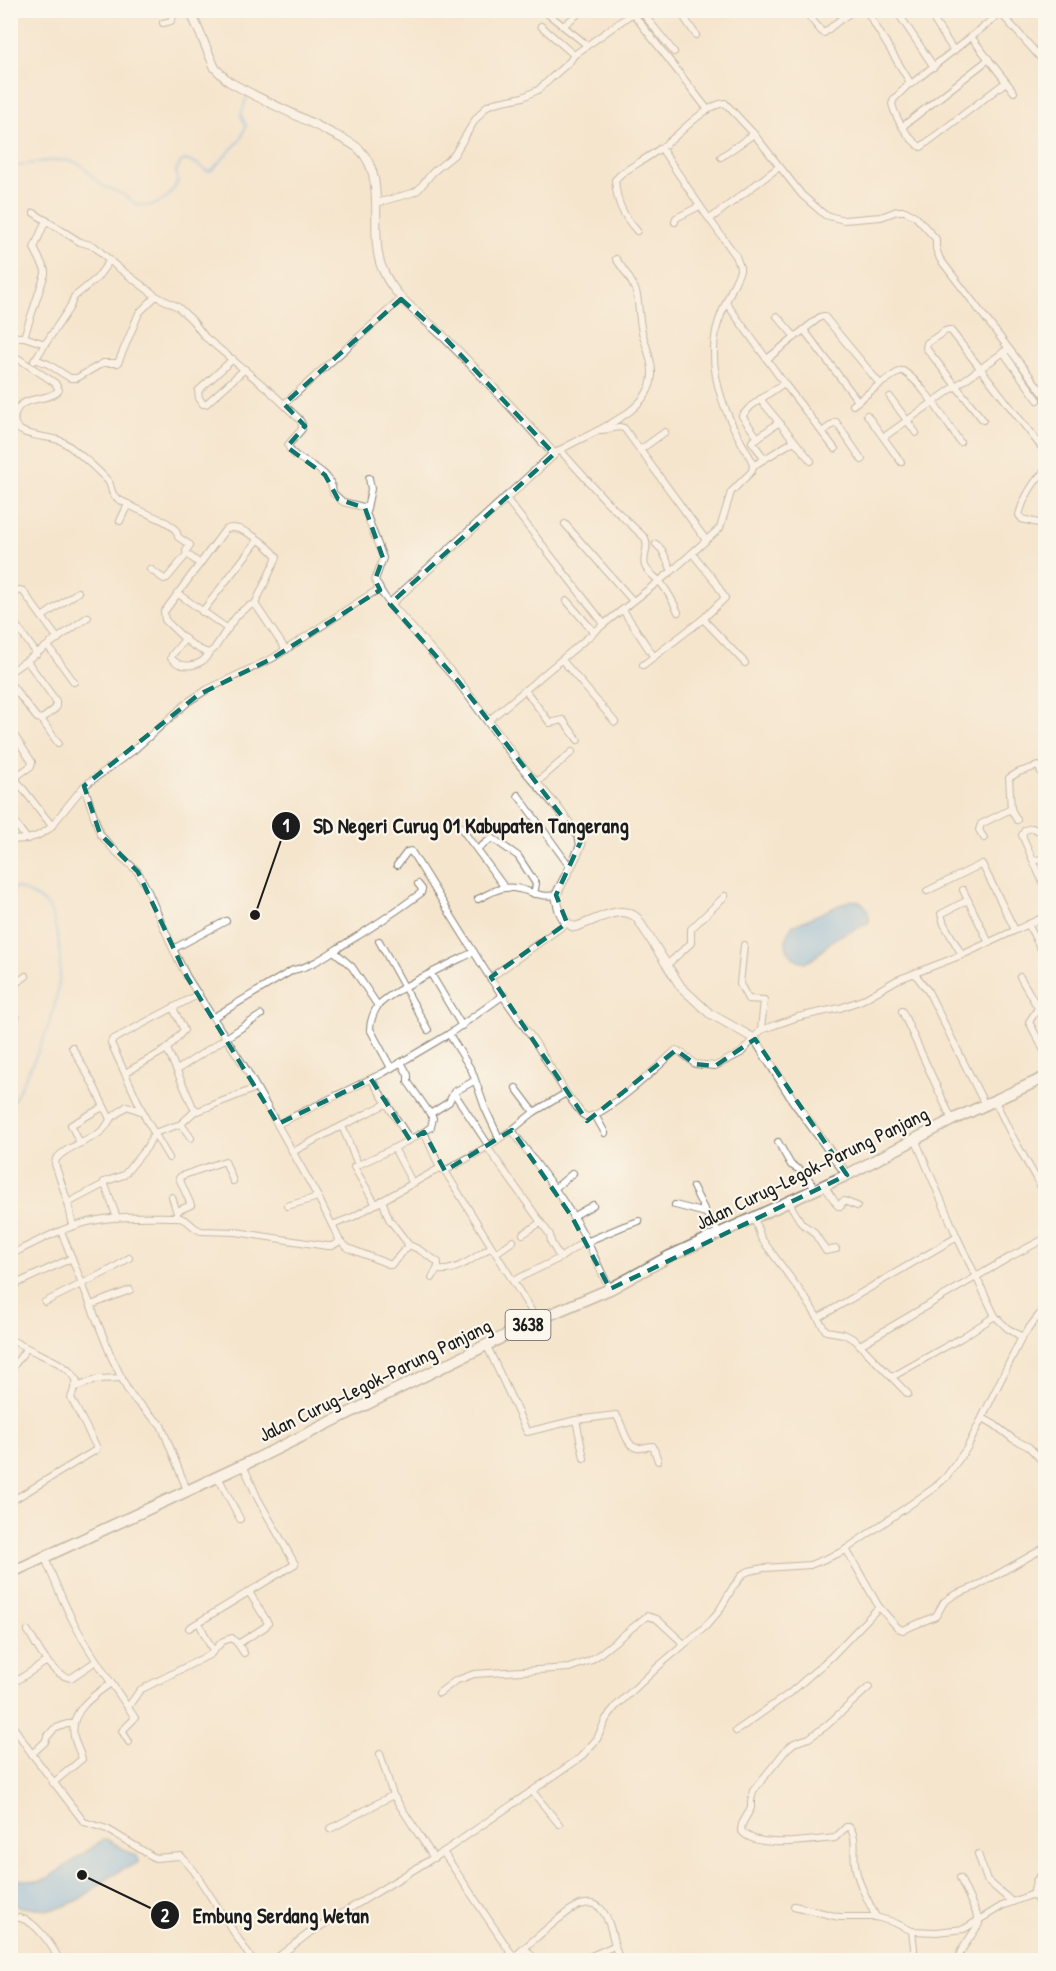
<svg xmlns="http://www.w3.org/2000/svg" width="1056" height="1971" font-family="'Patrick Hand',sans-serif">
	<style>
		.water { fill: #6eb0e3; stroke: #456680; stroke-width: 1.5 }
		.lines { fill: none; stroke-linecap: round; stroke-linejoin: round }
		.stream { stroke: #6eb0e3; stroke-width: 2 }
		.minor-casing { stroke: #888074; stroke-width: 8 }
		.tertiary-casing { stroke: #888074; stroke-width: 10 }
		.primary-casing { stroke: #888074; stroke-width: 13 }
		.minor { stroke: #fff; stroke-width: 6 }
		.tertiary { stroke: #fff; stroke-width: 8 }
		.primary { stroke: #fff; stroke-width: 10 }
		.marked { fill: none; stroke: #0f766e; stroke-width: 4.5; stroke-dasharray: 12 8; stroke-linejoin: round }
		.labels { text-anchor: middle; stroke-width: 4.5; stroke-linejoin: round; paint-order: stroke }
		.shield { fill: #fbf7ec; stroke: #5f5e5a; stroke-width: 1.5 }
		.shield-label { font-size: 18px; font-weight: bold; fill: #1c1c1c }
		.street-label { font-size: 20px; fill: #1c1c1c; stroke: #fbf7ec }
		.leader { fill: none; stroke: #1c1c1c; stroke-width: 2 }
		.callout-dot { fill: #1c1c1c; stroke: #fbf7ec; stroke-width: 2 }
		.mark-label { font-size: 18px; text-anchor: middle; font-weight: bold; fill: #fff }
		.callout-label { font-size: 21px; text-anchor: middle; font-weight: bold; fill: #1c1c1c; stroke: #fbf7ec; stroke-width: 4.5; stroke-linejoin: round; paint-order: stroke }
	</style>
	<rect width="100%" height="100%" fill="#fbf7ec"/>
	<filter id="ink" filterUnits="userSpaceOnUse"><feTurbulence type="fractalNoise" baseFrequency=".0167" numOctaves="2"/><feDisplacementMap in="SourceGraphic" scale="12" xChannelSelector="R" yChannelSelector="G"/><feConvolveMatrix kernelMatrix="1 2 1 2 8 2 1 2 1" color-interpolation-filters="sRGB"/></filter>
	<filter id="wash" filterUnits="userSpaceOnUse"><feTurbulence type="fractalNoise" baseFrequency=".008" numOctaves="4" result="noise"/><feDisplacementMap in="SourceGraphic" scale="24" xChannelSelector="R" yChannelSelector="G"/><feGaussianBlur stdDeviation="1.35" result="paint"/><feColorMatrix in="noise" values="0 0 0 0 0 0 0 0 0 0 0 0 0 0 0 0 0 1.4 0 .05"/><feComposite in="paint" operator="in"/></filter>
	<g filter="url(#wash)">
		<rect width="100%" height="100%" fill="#f5e5cd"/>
		<g class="water">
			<path d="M851,900C865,901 869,908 869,922L866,924C856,930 843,933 833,940C823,947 809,971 795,959C792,956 788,952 787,948C784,941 787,932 792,926Z"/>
			<path d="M106,1839L136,1856L139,1862C133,1866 125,1868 118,1872C97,1884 78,1906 53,1909C39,1911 24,1907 11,1905V1879L39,1881L48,1878L103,1840Z"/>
		</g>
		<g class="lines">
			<g class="stream">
				<path d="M10,171L15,166C33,164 57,157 75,162C84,165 92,176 99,183C106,189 116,190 124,195C129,198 133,204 139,205C158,209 171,196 178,181L176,171L181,162L185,160L197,164L207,171L212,170L241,139L246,126L241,115L248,93"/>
				<path d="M10,896L14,888H18C27,893 44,899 49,908C52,913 53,919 55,925C70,977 50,1030 26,1076C21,1086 17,1097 10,1105"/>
			</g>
		</g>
	</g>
	<g filter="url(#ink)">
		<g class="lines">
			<defs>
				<g id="minor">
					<path d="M543,10L587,45"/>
					<path d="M647,10L645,16L674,52"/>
					<path d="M679,10L696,35"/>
					<path d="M804,10L822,32L824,33L841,19L855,10"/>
					<path d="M866,10L911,84L1005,10"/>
					<path d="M896,10L934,67"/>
					<path d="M998,10L1046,64"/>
					<path d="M631,11L708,110"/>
					<path d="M193,17L205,10"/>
					<path d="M935,22L954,51"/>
					<path d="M163,23L171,21L174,14L190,11"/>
					<path d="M541,26L574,55"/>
					<path d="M563,26L583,10"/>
					<path d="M972,38L1014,92"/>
					<path d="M910,83L894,99L892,104C896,119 908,139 921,147L1006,82"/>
					<path d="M903,126L989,59"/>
					<path d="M721,157L754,134"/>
					<path d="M377,203L412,193L418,190L433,172L454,155L475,120L487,106L494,103L523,97L538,90L570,61L574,55L637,10"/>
					<path d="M34,213L80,242L94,246L116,266L156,296L178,307L192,320L205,337L270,391L299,419L302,424V429L288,445C293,464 331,464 333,493L343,502L367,508"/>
					<path d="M710,219L779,167"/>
					<path d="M675,222L676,218L700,206"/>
					<path d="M637,231C622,214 617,203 615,180L622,173C636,164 651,156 665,145C681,133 705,105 725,103L754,134L802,195L825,215L844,220L881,217L897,211H905L915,216L936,239V249L940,259L1046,397"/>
					<path d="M727,304L784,383L835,449"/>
					<path d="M777,316L795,337"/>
					<path d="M804,330L858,401"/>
					<path d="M10,334L17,337H24L45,274V270L34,248L46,220"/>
					<path d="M24,337L45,344"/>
					<path d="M1003,352L1038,400"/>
					<path d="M10,353L55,383L59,390C49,402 22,395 16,412C5,440 51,434 63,442C76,450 98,470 108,481C112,486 110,489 113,494C116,499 123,502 128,504"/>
					<path d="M35,359L48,364L70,378H77L103,363H118L139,313L156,296"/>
					<path d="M233,359L198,391L199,398L203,404H206L245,369"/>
					<path d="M767,359L820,317L824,316L880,384L900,371H903C923,383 946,422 960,442"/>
					<path d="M34,361L70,307L74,297L97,278L110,260"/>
					<path d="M890,397L916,433"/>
					<path d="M760,399L811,461"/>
					<path d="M284,404L401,299"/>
					<path d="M853,405L880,384"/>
					<path d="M867,415L901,462"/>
					<path d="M983,420L926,348L927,343L945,331L950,330L952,332L1046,453"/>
					<path d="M602,430L619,427L624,428L706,540"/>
					<path d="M822,432L836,422L862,460"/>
					<path d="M884,437L1008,349"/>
					<path d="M758,438L742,416L751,406L784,383"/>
					<path d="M560,450L606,501L645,538C650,548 642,556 645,566C648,573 656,577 661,583C668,592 673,601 678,612"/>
					<path d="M640,450L665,432"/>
					<path d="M554,454C582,434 654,415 652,372C652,359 645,344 642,332C639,319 639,307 637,295C634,282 623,269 616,259"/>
					<path d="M765,459L752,442L779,422"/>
					<path d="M753,466L794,441"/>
					<path d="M1046,470C1034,480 1023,499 1019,515L1022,519L1046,525"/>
					<path d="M369,478L371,489L366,513L383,558L375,580L382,593"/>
					<path d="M505,497L604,624"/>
					<path d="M120,521L128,504C141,514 177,520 178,537L190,545L186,551L187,554L200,564"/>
					<path d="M565,524L633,601"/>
					<path d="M656,544L662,550L672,571"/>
					<path d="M692,553L714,580L725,598L703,619L745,663"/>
					<path d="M150,569L164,579L167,578L187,554"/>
					<path d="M177,593L228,629"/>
					<path d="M10,596L19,590L23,591L58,639"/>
					<path d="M567,601L594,632"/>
					<path d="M255,604C237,607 224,636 214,649L209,653C192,649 177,631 165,620L164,612L225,530C239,521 269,546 277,557L255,604L286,650"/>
					<path d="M623,610L654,657"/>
					<path d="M202,612L258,540"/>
					<path d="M10,617L37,654"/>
					<path d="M42,617L78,592"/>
					<path d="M185,639L172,655L171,658C181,670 202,667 209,653"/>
					<path d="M48,646L74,682"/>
					<path d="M562,660L615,722"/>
					<path d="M643,665L703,619"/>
					<path d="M10,672L88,617"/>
					<path d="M10,683L37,718L42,719L56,708V701L27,661"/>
					<path d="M525,690L550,723L563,720L578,740"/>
					<path d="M41,719L58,743"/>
					<path d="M488,721L604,624L672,571L720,528L731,492L752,471L753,466L751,459C728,421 707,377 716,331C719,315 733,287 740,271V267L736,256L700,206L661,148"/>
					<path d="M10,729L32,762L31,766L14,778"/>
					<path d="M10,772L52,826"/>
					<path d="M536,783L572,752"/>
					<path d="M84,786L100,834L112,848L138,872L147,889L173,949L187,977L246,1069L318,1197L340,1241L348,1248L391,1265L409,1245"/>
					<path d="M518,795L570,867"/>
					<path d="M10,816L27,839"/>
					<path d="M1017,820L1011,809L1009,778L1019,772L1038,766L1046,782"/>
					<path d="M458,824L505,888"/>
					<path d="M1042,832L1032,828L1025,830L1022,835L1046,890"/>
					<path d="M984,838L979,830L981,824L1011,809"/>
					<path d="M10,840L27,839L37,836L49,829L84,786L134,750L189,701L208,689L273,658L369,595L376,591L382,593L390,604"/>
					<path d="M478,849L492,838L518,856L536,884L534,894"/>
					<path d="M1034,861L1046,857"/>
					<path d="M397,865L407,852L411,851L490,978L535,1042L566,1093L582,1114L587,1117C606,1115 660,1065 676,1050L682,1053L695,1064L715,1066L741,1053L761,1030L798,1017L840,1008L862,1000L897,980L962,955L1046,916"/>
					<path d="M963,890L989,943"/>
					<path d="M927,891L982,864L1015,930"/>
					<path d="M478,899C487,895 495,889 504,888C523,885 536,899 556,895"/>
					<path d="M1028,924L1046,959"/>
					<path d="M379,941L428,1030"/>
					<path d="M10,944L13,947L10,951"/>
					<path d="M744,945L740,984L748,999L764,1000L761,1030"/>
					<path d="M173,949L226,921"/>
					<path d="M334,951L352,967L378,1006"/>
					<path d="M962,955L944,924L941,914L968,900"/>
					<path d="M668,964L691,943V929L725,896"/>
					<path d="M431,974L462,1026"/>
					<path d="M915,974L928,991L985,1105"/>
					<path d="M1020,977L1038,1008L1029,1022L1046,1054"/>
					<path d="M490,978L567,923"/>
					<path d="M10,988L26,976"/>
					<path d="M10,1011L16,1018"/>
					<path d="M902,1011L952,1120"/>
					<path d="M214,1017L293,970C311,967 327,955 343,945C370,929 395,912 421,893L422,889L418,884"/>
					<path d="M449,1034L504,995"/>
					<path d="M72,1047L93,1084L110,1119C102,1141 70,1142 56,1159L55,1164L68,1203L73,1226"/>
					<path d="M167,1049L184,1030L173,1008"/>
					<path d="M401,1062L408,1075V1082L433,1118L431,1127L424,1132"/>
					<path d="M391,1068L370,1029C370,1023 373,1013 377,1007C387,992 454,962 474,952"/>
					<path d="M177,1070L261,1015"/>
					<path d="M125,1073L167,1049L193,1107L198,1111L256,1088"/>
					<path d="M371,1079L410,1140"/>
					<path d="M516,1088L534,1112"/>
					<path d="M454,1093L489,1146"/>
					<path d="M995,1101L1010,1132L1046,1196"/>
					<path d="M430,1114L449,1102L454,1092L474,1081"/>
					<path d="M595,1115L605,1133"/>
					<path d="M110,1119L127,1106L143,1112"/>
					<path d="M181,1124L191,1138"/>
					<path d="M278,1124L383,1073L449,1034L472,1071L485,1108L499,1138"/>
					<path d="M342,1127C349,1140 351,1151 358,1164"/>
					<path d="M512,1130C538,1167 568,1203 588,1243C595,1258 602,1274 610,1289"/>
					<path d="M778,1142L791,1165L805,1173L815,1189"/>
					<path d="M80,1143L71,1125L103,1107"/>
					<path d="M487,1147L550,1235L551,1242L560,1258"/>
					<path d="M293,1152C324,1134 356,1119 388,1103"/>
					<path d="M169,1158L146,1119L111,1043L112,1040L199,994"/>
					<path d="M445,1171L487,1147L512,1130L534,1112L566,1093"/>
					<path d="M412,1182L394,1148L424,1132L440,1168L445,1171L537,1320"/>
					<path d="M826,1184L825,1187L838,1206H841L842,1202L844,1201L857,1206"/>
					<path d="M693,1187L706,1213L720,1234"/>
					<path d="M554,1189L573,1173"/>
					<path d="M172,1197L177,1213"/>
					<path d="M382,1200L389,1219L409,1245L418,1249L438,1262V1267L432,1278"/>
					<path d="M791,1200L789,1203L802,1224L813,1231L826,1251L836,1249"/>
					<path d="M68,1203L104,1184"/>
					<path d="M375,1203L354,1167L394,1148"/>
					<path d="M675,1205L706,1213"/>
					<path d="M287,1206L318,1197"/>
					<path d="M177,1211L191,1205L179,1178L181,1176L225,1161L233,1181"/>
					<path d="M572,1217L593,1205"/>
					<path d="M754,1217L761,1238L806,1299L826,1331L844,1334L855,1340L908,1394"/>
					<path d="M117,1218L104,1182L124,1175L147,1147L154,1133L181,1124L196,1110"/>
					<path d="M332,1225L353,1217L440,1168"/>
					<path d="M61,1231L111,1356L128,1391L133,1398L161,1425L187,1490"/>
					<path d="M523,1234L540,1223"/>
					<path d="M496,1253L513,1241"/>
					<path d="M10,1255C38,1241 67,1225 98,1220C124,1215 152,1217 178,1217L187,1221L195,1228L201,1231L236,1232L327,1246H332L340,1241"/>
					<path d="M437,1270C456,1273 476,1256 491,1247"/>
					<path d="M513,1281L560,1258L579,1245L624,1226L639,1221"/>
					<path d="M10,1290L20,1282L72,1258"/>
					<path d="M45,1302L112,1269L129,1258"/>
					<path d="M91,1305L130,1290"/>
					<path d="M995,1316L1007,1328L1022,1337"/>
					<path d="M818,1318L957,1237"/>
					<path d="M860,1345L1010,1257L1046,1238"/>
					<path d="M487,1346L527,1432L576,1420L616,1415C623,1423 625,1446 637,1448C641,1449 649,1446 653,1446L658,1461"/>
					<path d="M10,1371L27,1348L11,1340"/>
					<path d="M892,1377L961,1338L995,1316L957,1237L915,1139"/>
					<path d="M74,1388L98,1379L122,1378"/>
					<path d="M983,1418L995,1425L1013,1439L1029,1447L1046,1465"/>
					<path d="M576,1420L584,1458"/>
					<path d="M218,1477L240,1519"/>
					<path d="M10,1502L96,1450L97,1448L71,1398L77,1381C69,1364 42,1356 27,1348"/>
					<path d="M846,1549L879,1607"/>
					<path d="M45,1558C54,1580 63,1602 74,1623C91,1656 114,1686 135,1718L122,1731L129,1742"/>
					<path d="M189,1628L295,1564L258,1499L243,1465"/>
					<path d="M28,1631C38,1647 50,1675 71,1678L96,1661"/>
					<path d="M238,1644L265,1627L268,1623L249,1592"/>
					<path d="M213,1651L223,1641L232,1638L238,1644L244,1653"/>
					<path d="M10,1685L47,1661"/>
					<path d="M869,1687L826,1726L809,1738L794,1743L786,1750L753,1791L751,1801V1808L742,1824L741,1830C754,1850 813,1840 835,1838L846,1827H849C858,1837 853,1851 855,1864C857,1882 868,1900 876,1917"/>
					<path d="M439,1693L455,1681L474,1674L569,1668L589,1661L597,1656L647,1616L657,1619L684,1644"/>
					<path d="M128,1707L140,1690L211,1654L213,1651L199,1623"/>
					<path d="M10,1722L32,1754L84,1822L107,1829L155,1858L181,1856L194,1871L252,1960"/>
					<path d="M736,1731L790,1693L831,1657L879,1607L898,1628L903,1630L936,1616L944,1602L954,1595L975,1587L1046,1547"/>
					<path d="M32,1754L45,1742L47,1737L54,1729L67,1724H73"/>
					<path d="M380,1754L393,1795L434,1858"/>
					<path d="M53,1783L82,1759C80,1751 75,1744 74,1736C69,1711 94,1695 111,1683"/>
					<path d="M532,1791L559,1824"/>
					<path d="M330,1829L393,1795"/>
					<path d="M443,1852L515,1959"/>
					<path d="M978,1854L987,1880L1012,1902"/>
					<path d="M1033,1896L1036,1881L1046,1868"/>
					<path d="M794,1906L839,1917H876L893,1922L912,1931L936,1932L964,1929L1002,1906L1031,1895L1036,1898L1046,1916"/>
					<path d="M10,1918C14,1918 17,1917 20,1918C36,1921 53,1947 59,1960"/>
					<path d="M912,1931L914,1948L913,1960"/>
					<path d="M525,1948L535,1960"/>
					<path d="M514,1957C529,1945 564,1911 580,1905C588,1903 595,1902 601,1909C613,1923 612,1944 620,1960"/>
					<path d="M274,1960L308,1934L443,1852L580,1758L597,1739L606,1719L615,1707L661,1664L705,1627L719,1611L733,1587L743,1574L749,1571L764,1568L810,1565L842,1552L934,1488L946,1477L967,1448L1022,1337L1046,1306"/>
					<path d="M582,1960L614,1946"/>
					<path d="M958,1960L961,1951L979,1924L978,1917L960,1878"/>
					<path d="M1042,1960L1046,1957"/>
				</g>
				<path id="tertiary" d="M190,10L215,68L228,81C260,100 296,114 329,132C339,137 352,142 360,150C388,178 368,235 382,268C395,300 422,315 445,338C483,376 519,415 554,454L390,604L459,682L519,763L556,806L579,836L581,845L577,854L556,895C558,908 561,922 574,927C594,923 619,902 637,918L681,987L709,1013L755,1039L793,1100L847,1175"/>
				<path id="primary" d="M10,1573L256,1459L537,1320L610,1289L670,1256L847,1175L952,1120L1046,1077"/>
			</defs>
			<use href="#minor" class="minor-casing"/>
			<use href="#tertiary" class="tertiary-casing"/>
			<use href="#primary" class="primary-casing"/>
			<use href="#minor" class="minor"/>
			<use href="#tertiary" class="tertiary"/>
			<use href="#primary" class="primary"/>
		</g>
	</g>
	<path d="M0 0H1056V1971H0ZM401,299L444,337L554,454L390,604L459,682L581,841L556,895L567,923L491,977L587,1121L676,1050L695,1064L715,1066L755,1039L847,1175L610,1289L572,1217L512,1130L445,1171L424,1132L410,1140L371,1079L278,1124L187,977L138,872L100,834L84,786L198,695L273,658L380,590L375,580L383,558L365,508L338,499L325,475L287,447L305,426L284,404Z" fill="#f5e5cd" fill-opacity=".55" fill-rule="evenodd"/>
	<path class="marked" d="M401,299L444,337L554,454L390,604L459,682L581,841L556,895L567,923L491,977L587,1121L676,1050L695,1064L715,1066L755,1039L847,1175L610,1289L572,1217L512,1130L445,1171L424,1132L410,1140L371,1079L278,1124L187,977L138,872L100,834L84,786L198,695L273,658L380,590L375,580L383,558L365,508L338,499L325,475L287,447L305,426L284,404Z"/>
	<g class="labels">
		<rect class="shield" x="505.5" y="1310" width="45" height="30" rx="4.5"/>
		<g class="shield-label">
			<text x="528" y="1331">3638</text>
		</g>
		<g class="street-label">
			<text transform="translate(812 1168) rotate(-26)" y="7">Jalan Curug–Legok–Parung Panjang</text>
			<text transform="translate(375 1380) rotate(-26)" y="7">Jalan Curug–Legok–Parung Panjang</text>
		</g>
	</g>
	<path class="leader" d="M255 915L286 826M82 1875L165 1915"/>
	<g class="callout-dot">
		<circle cx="255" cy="915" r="6"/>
		<circle cx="82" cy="1875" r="6"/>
		<circle cx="286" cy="826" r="15"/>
		<circle cx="165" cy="1915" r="15"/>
	</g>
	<g class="mark-label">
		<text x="286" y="832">1</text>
		<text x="165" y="1922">2</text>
	</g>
	<g class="callout-label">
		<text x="471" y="833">SD Negeri Curug 01 Kabupaten Tangerang</text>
		<text x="281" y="1923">Embung Serdang Wetan</text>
	</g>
	<rect width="1056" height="1971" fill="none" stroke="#fbf7ec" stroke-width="36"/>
</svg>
